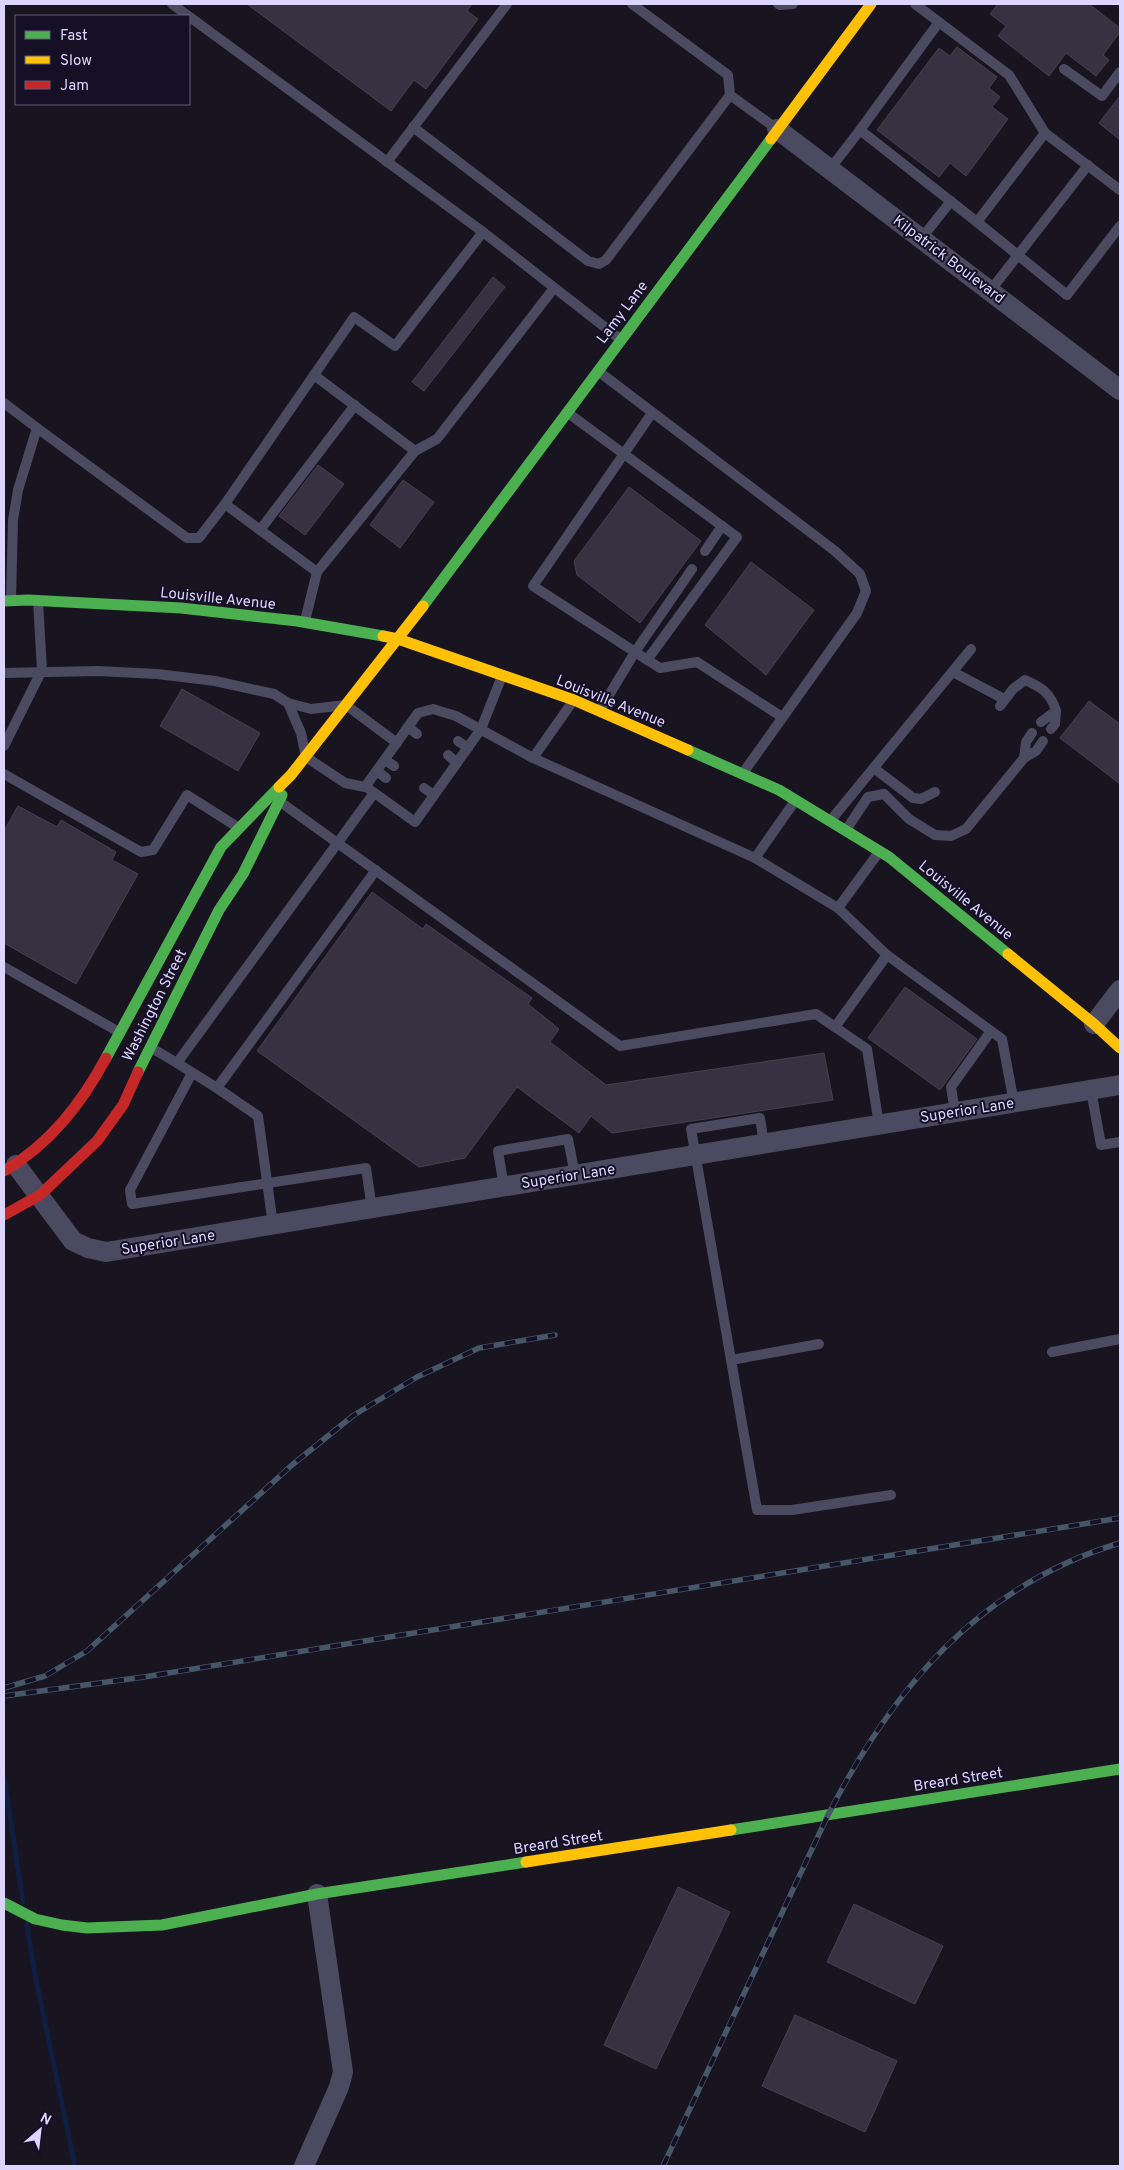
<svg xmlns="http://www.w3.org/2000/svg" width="1124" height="2170" font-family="Overpass,sans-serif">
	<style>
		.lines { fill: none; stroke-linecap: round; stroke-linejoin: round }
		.stream { stroke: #0f1e43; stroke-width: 5 }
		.building { fill: #363242; stroke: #454053 }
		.lane { stroke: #4c4a60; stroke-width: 10 }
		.street { stroke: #4c4a60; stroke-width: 20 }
		.fast { stroke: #4caf50; stroke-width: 11 }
		.slow { stroke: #ffc107; stroke-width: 11 }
		.jam { stroke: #c62828; stroke-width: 11 }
		.rail-casing { stroke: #455769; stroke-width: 5.5 }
		.rail { stroke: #151025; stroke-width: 4; stroke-dasharray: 11; stroke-linecap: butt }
		.labels { text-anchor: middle; stroke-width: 4; stroke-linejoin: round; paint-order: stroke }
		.street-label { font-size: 15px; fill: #dcd5fe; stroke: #151025 }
	</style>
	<rect width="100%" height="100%" fill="#181520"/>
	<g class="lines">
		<g class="stream">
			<path d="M4,1776L23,1902"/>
			<path d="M27,1925L34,1970L75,2166"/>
		</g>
	</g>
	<g class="building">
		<path d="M247,4H472L467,11L478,19L426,89L414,80L391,111Z"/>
		<path d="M998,4H1089L1120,28V32L1103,55L1109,60L1096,76L1066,53L1049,76L998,36L1006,26L990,14Z"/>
		<path d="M957,47L997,77L989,88L1000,97L992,107L1008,119L966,176L950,163L939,177L877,130L939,48L950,56Z"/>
		<path d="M1120,96V140L1099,123Z"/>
		<path d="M493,277L505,287L424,391L412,382Z"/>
		<path d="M318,465L344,484L305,535L279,516Z"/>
		<path d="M403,480L434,502L400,548L370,525Z"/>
		<path d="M629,487L701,541L640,623L577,575L574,561Z"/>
		<path d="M751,562L814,610L766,675L705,625Z"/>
		<path d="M182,689L260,733L238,771L160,726Z"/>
		<path d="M1089,701L1120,724V784L1060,738Z"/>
		<path d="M18,806L57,827L61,820L116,852L112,860L138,874L76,984L4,943V831Z"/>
		<path d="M372,892L423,929L426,924L532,998L528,1004L559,1029L550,1042L606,1085L824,1053L833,1100L612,1133L591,1116L579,1133L517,1087L465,1158L419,1167L257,1051Z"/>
		<path d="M905,987L977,1039L940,1090L868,1038Z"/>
		<path d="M678,1887L730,1912L656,2069L604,2045Z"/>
		<path d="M854,1904L943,1946L915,2004L827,1962Z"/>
		<path d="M795,2015L897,2061L865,2132L762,2086Z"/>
	</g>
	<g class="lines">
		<g class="lane">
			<path d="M172,4L483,232L620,339"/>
			<path d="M778,4L780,5L793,4"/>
			<path d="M1064,69L1102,96L1120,72"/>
			<path d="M730,95L777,129"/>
			<path d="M413,127L588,261L599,264L606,260L730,95L728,75L632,4"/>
			<path d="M860,130L939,22"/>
			<path d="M1045,133L1120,190"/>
			<path d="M387,162L507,4"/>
			<path d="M830,169L860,130L977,222L1045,133L1009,75L915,4"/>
			<path d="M977,222L1067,295L1120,226"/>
			<path d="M921,239L951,201"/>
			<path d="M990,291L1088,165"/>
			<path d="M598,371L835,551L860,574L866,591L857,613L743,773"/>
			<path d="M314,375L415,451"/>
			<path d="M4,403L37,428L18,490L13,520L11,599"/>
			<path d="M568,413L737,537L647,660"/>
			<path d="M652,413L533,586L635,652L692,569"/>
			<path d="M37,428L187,538H199L225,504L317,572L305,621"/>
			<path d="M225,504L354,317L395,346L483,232"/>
			<path d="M260,530L355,405"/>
			<path d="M705,551L722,526"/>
			<path d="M317,572L415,451L437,439L554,288"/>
			<path d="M953,672L1004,699"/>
			<path d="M4,673L98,671L157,674L215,681L274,694L288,703L311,709L346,705L397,743"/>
			<path d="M288,703L301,733L306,757L345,783L365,787L418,713L433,709L456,716L533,758L755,858L838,908L887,955L1002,1039L1014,1103"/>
			<path d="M1000,706L1013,689L1025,680C1041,687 1051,693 1056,711L1041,722"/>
			<path d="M600,710L635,652L660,668L697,662L782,717"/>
			<path d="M408,727L417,734"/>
			<path d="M1051,729L1055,724L1056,711"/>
			<path d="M458,741L468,748"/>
			<path d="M4,746L42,670L38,601"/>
			<path d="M448,755L457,763"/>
			<path d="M533,758L573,701"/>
			<path d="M1024,758L1036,751L1043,741"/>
			<path d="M385,760L394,766"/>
			<path d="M875,769L913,798L921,799L935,792"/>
			<path d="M377,771L386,778"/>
			<path d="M4,774L141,852L153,850L187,795L239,828"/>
			<path d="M424,788L434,795"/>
			<path d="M369,789L415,822L481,729L502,676"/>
			<path d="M374,793L177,1063L217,1088L376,870"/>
			<path d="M279,801L620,1046L816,1014L835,1027"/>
			<path d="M831,820L971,649"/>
			<path d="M846,830L868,797L884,794L909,819L935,835L951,836L966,829L1024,758L1026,742L1032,733"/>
			<path d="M755,858L795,801"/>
			<path d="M838,908L879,852"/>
			<path d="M4,967L119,1032"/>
			<path d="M150,1047L177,1063"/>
			<path d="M192,1073L130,1190L132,1204L366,1168L372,1209"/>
			<path d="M217,1088L258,1116L273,1225"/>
			<path d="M1091,1090L1101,1145L1120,1142"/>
			<path d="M955,1112L951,1087L991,1031"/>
			<path d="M879,1125L867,1049L835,1027L887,955"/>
			<path d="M764,1144L760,1118L691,1129L757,1510H792L891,1495"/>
			<path d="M504,1187L498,1151L568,1139L575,1175"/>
			<path d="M1052,1352L1120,1339"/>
			<path d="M731,1360L819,1344"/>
		</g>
		<g class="street">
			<path d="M777,129L1120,390"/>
			<path d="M1094,1024L1120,990"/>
			<path d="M16,1165L73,1241L88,1248L106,1252L1120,1085"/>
			<path d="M304,2166L339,2087L343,2072L317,1894"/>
		</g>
		<g class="fast">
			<path d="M4,601L28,600L181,608L297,621L383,636"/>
			<path d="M423,606L771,139"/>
			<path d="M688,750L779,790L889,857L1008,954"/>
			<path d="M106,1058L221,847L279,787"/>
			<path d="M138,1072L219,910L243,874L282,795"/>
			<path d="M731,1830L1120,1769"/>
			<path d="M4,1903L35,1919L62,1925L87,1928L162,1925L317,1894L526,1862"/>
		</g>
		<g class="slow">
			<path d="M771,139L871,4"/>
			<path d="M383,636L398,639L574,700L688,750"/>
			<path d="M279,787L291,775L423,606"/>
			<path d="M1008,954L1094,1024L1120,1048"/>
			<path d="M526,1862L731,1830"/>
		</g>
		<g class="jam">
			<path d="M4,1171C50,1144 81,1104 106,1058"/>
			<path d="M4,1215L40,1195L97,1141L123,1105L138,1072"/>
		</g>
		<defs>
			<g id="rail">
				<path d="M4,1688L45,1676L87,1651L292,1465L354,1415L417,1377L479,1348L555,1335"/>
				<path d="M4,1696L144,1677L1120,1518"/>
				<path d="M663,2166L828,1815C893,1688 979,1585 1120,1543"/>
			</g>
		</defs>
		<use href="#rail" class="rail-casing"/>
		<use href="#rail" class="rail"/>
	</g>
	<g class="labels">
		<g class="street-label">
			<text transform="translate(949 259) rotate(37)" y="5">Kilpatrick Boulevard</text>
			<text transform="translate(622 312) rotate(-53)" y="5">Lamy Lane</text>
			<text transform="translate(218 598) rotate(6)" y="5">Louisville Avenue</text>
			<text transform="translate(611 701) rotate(22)" y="5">Louisville Avenue</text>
			<text transform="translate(966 900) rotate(39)" y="5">Louisville Avenue</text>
			<text transform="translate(154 1005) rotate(-63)" y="5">Washington Street</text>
			<text transform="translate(967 1110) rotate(-9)" y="5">Superior Lane</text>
			<text transform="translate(568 1176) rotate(-9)" y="5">Superior Lane</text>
			<text transform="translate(168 1242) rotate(-9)" y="5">Superior Lane</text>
			<text transform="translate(958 1779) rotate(-9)" y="5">Breard Street</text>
			<text transform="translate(558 1842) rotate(-9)" y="5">Breard Street</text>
		</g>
	</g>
	<rect width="1124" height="2170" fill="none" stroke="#dcd5fe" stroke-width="10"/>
	<rect x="15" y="15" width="175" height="90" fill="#151025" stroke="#655f7c"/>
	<rect x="25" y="31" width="25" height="8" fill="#4caf50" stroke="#655f7c"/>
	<text x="60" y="40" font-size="15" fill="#dcd5fe">Fast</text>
	<rect x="25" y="56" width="25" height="8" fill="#ffc107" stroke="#655f7c"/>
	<text x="60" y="65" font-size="15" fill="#dcd5fe">Slow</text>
	<rect x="25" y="81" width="25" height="8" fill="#c62828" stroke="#655f7c"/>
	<text x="60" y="90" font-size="15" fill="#dcd5fe">Jam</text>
	<g transform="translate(40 2130) rotate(28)" stroke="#151025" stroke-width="4" paint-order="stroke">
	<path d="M0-4L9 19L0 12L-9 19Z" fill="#dcd5fe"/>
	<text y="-8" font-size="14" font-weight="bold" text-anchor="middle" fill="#dcd5fe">N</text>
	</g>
</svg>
